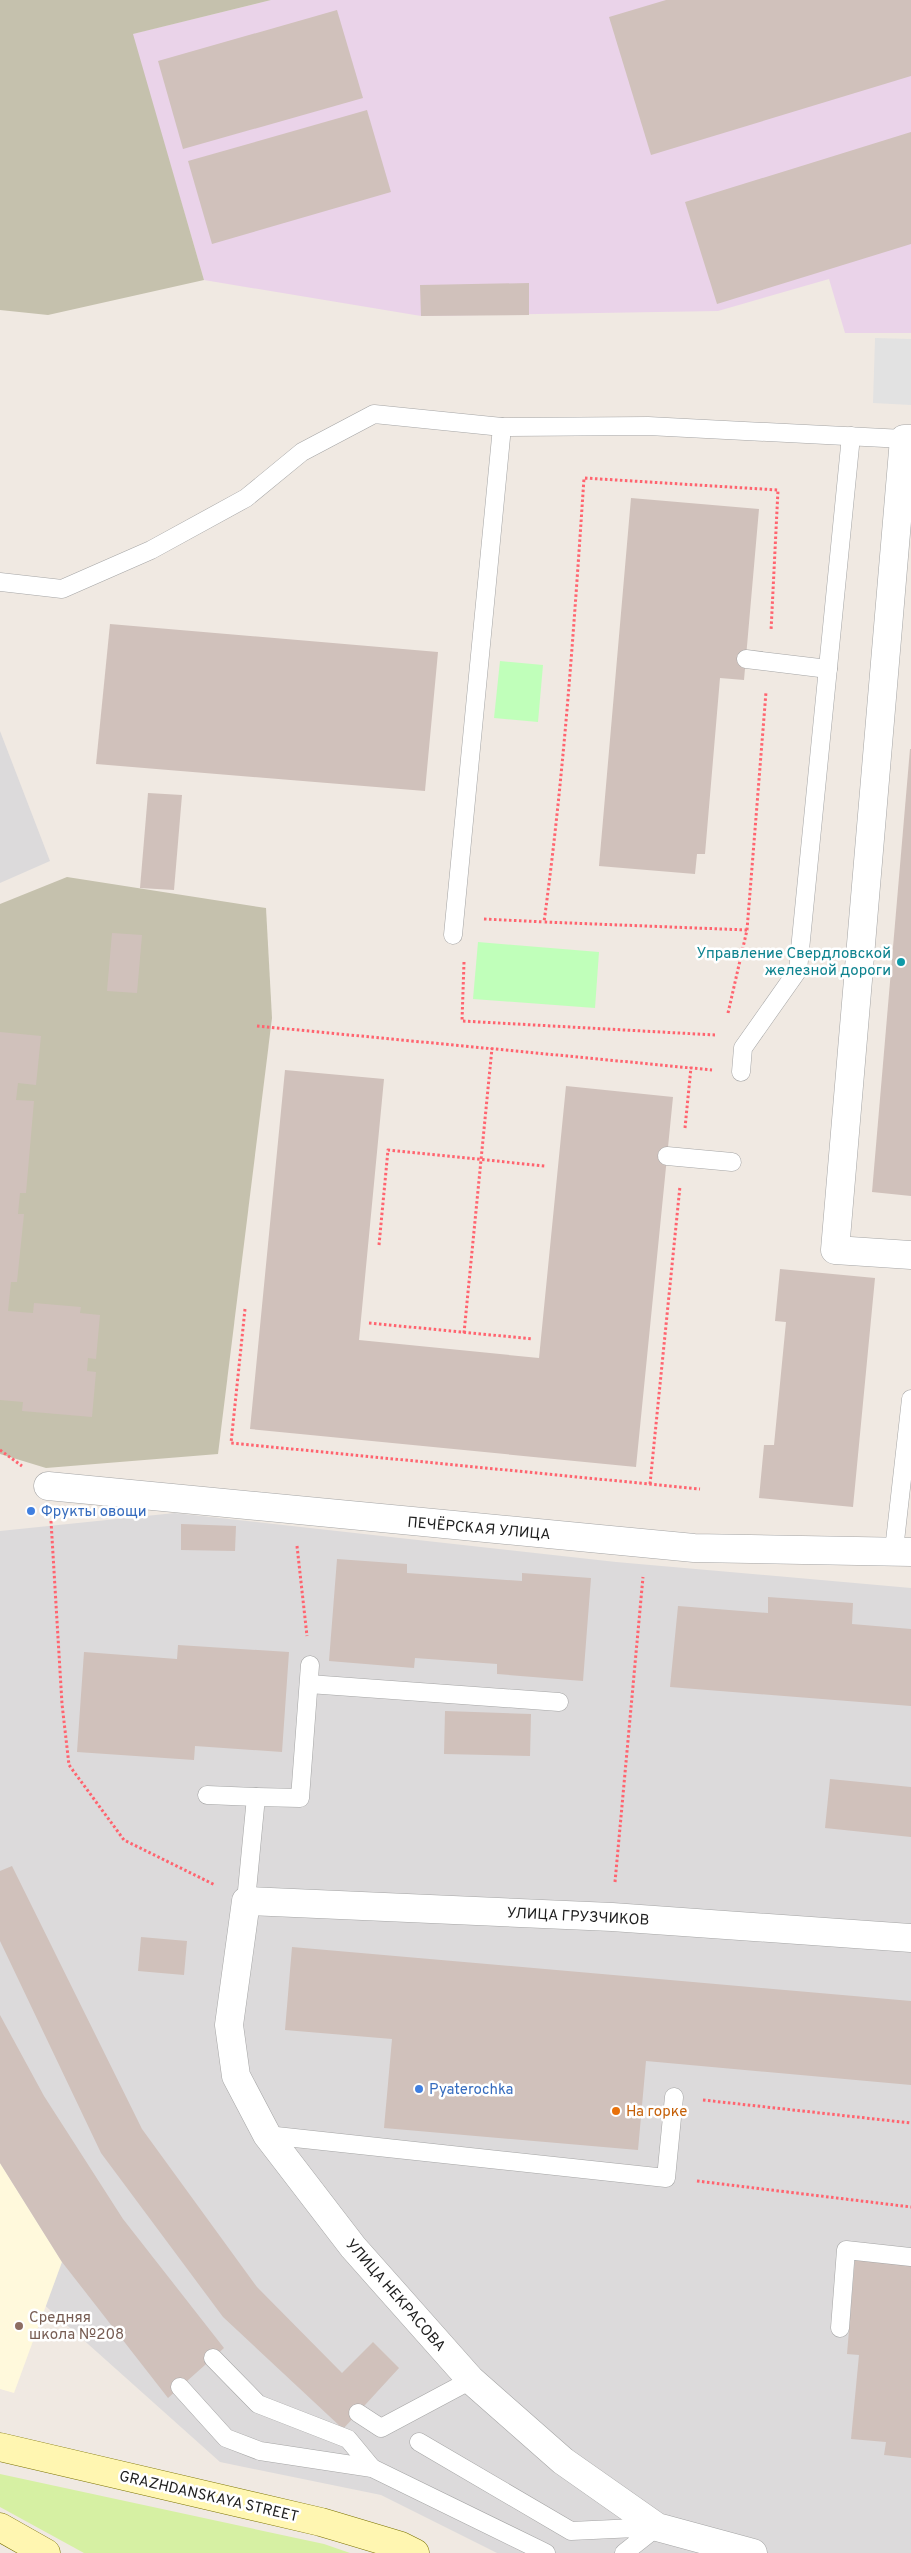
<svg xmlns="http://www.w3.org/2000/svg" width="911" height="2553" font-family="Overpass,sans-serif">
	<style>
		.residential { fill: #dcdadb }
		.industrial { fill: #ead3e9 }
		.education { fill: #fff9dc }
		.construction { fill: #c5c1ad }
		.grass { fill: #d6f0a3 }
		.park { fill: #c0ffba }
		.parking { fill: #e2e2e2 }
		.building { fill: #d0c1bb }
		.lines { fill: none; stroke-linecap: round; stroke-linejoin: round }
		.lane-casing { stroke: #a5a5a5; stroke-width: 19 }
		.street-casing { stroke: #a5a5a5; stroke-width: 29 }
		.secondary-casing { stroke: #797100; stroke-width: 29 }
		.path { stroke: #ff646f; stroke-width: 3; stroke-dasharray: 2.5 2.5; stroke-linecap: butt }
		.lane { stroke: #fff; stroke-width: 18 }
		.street { stroke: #fff; stroke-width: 28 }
		.secondary { stroke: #fff6b1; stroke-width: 28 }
		.culture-dot { fill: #0f9aa8; stroke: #fff; stroke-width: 2 }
		.shop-dot { fill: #3f7fe0; stroke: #fff; stroke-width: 2 }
		.food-dot { fill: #e8710a; stroke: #fff; stroke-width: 2 }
		.education-dot { fill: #8d6e63; stroke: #fff; stroke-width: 2 }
		.labels { text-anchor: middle; stroke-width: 5; stroke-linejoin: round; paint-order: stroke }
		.culture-label { font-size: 15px; fill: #0d838f; stroke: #fff; text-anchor: end }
		.shop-label { font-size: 15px; fill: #366cbe; stroke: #fff; text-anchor: start }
		.street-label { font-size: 15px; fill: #1e1e1e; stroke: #fff }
		.food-label { font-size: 15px; fill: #c56008; stroke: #fff; text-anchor: start }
		.education-label { font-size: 15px; fill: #785e54; stroke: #fff; text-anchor: start }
	</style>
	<rect width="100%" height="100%" fill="#f0e9e2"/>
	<g class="residential">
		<path d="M0,731L50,861L0,883Z"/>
		<path d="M175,1513L616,1562L911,1588V2553H497L381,2495L220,2462L22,2285L0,2242V1531Z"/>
	</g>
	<path class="industrial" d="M271,0H911V333H845L829,279L718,311L421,316L204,280L132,34Z"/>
	<path class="education" d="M0,2163L62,2262L14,2393L0,2389Z"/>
	<g class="construction">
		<path d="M0,0H271L133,34L204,280L48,315L0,310Z"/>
		<path d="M67,877L266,908L272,1018L218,1454L46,1468L0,1454V904Z"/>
	</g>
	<path class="grass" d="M0,2474L324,2544L350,2553H84L0,2507Z"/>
	<g class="park">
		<path d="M500,661L543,665L538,722L494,718Z"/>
		<path d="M478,942L599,952L595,1008L473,999Z"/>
	</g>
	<path class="parking" d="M875,338L911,339V405L873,403Z"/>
	<g class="building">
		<path d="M666,0H911V76L651,155L609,17Z"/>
		<path d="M337,10L363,98L183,149L158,61Z"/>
		<path d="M367,110L391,192L212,244L188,161Z"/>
		<path d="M911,132V244L717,304L685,202Z"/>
		<path d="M529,283V315L421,316L420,285Z"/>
		<path d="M631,498L759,509L744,680L720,678L705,854H697L695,874L599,866Z"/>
		<path d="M110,624L438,652L425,791L96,764Z"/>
		<path d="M910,749H911V1196L872,1192Z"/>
		<path d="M148,793L182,795L174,890L140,888Z"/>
		<path d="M112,933L142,935L137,993L107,991Z"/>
		<path d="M0,1032L41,1036L36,1085L18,1083L16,1100L34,1101L26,1193H20L18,1214H24L17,1282H11L8,1311L33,1313L34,1303L81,1307L80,1313L100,1315L96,1359L88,1358L87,1371L96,1372L92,1417L22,1411L23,1402L0,1400Z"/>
		<path d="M285,1070L384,1079L359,1340L539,1358L566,1086L673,1097L636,1467L250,1429Z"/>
		<path d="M780,1269L875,1278L853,1507L759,1498L764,1445H774L786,1322L775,1321Z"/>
		<path d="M181,1524L236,1526L235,1551L181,1550Z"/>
		<path d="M337,1559L407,1564V1573L522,1581V1573L591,1578L583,1681L497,1674V1664L415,1658L414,1668L329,1661Z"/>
		<path d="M768,1597L853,1603L852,1624L911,1629V1706L670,1687L678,1606L768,1613Z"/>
		<path d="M178,1645L289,1652L282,1752L195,1746L194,1760L77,1752L84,1652L177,1659Z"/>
		<path d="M445,1711L531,1714L530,1756L444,1754Z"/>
		<path d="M830,1779L911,1787V1837L825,1828Z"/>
		<path d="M12,1866L142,2129L257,2287L342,2373L373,2342L399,2368L343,2429L223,2317L101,2153L0,1941V1871Z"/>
		<path d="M141,1937L187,1941L184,1975L138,1971Z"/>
		<path d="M292,1947L911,2001V2085L646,2061L638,2150L384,2128L392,2039L285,2030Z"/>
		<path d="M0,2015L44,2096L123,2219L224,2348L168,2398L62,2262L0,2163Z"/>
		<path d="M855,2259L911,2264V2458L884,2455L886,2442L851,2439L859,2355L847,2354Z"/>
	</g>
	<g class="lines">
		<defs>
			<g id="lane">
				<path d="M0,582L62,589L151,550L246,498L302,452L374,414L502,427L648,426L904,439"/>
				<path d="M746,659L828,669"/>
				<path d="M453,935L502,427"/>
				<path d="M741,1072L743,1048L798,970L851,436"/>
				<path d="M667,1156L732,1162"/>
				<path d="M894,1550L911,1399"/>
				<path d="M309,1684L559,1702"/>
				<path d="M207,1795L256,1797"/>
				<path d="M246,1901L256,1797L300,1798L310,1665"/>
				<path d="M267,2135L666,2178L674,2097"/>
				<path d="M840,2328L846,2250L911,2257"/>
				<path d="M213,2358L258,2404L348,2439L372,2468"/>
				<path d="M180,2387L226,2438L260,2451L372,2468L546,2553"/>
				<path d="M358,2413L381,2428L471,2380"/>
				<path d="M419,2442L571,2531L657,2527L624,2553"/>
			</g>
			<g id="street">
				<path d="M911,439H904L835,1250L911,1255"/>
				<path d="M48,1486L694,1548L911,1552"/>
				<path d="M753,2553L657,2527L563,2461L471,2380L353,2247L267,2135L236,2076L229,2025L246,1901L612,1917L911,1938"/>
			</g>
			<g id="secondary">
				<path d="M0,2447L321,2522L401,2546L415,2553"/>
				<path d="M0,2527L46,2553"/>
			</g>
		</defs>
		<use href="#lane" class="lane-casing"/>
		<use href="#street" class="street-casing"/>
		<use href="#secondary" class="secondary-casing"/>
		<g class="path">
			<path d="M484,919L544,922"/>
			<path d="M747,930L544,922C564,775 574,627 584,478L778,490L771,631"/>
			<path d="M464,962L462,1021L715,1035"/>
			<path d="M728,1013L747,930L766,692"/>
			<path d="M257,1026L712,1070"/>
			<path d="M685,1128L691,1067"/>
			<path d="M379,1245L388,1150L545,1166"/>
			<path d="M245,1309L231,1443L700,1489"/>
			<path d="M369,1323L533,1339"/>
			<path d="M464,1333L492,1048"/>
			<path d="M0,1450L22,1466"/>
			<path d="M650,1484L680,1186"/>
			<path d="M51,1521L62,1704L69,1765L124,1840L215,1885"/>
			<path d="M297,1546L307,1636"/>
			<path d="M615,1882L643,1577"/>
			<path d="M703,2100L911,2123"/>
			<path d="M697,2181L911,2207"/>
		</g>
		<use href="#lane" class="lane"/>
		<use href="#street" class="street"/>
		<use href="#secondary" class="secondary"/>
	</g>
	<circle class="culture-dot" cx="901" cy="962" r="5"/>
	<g class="shop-dot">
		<circle cx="31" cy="1511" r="5"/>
		<circle cx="419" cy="2089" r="5"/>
	</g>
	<circle class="food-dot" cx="616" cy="2111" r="5"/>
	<circle class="education-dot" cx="19" cy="2326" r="5"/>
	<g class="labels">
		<g class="culture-label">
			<text x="891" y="958">Управление Свердловской<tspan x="891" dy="17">железной дороги</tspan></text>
		</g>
		<g class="shop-label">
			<text x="41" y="1516">Фрукты овощи</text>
			<text x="429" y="2094">Pyaterochka</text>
		</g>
		<g class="street-label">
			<text transform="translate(479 1528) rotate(5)" y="5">ПЕЧЁРСКАЯ УЛИЦА</text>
			<text transform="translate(578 1916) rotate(3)" y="5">УЛИЦА ГРУЗЧИКОВ</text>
			<text transform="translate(396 2295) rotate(49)" y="5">УЛИЦА НЕКРАСОВА</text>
			<text transform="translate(209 2496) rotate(13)" y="5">GRAZHDANSKAYA STREET</text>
		</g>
		<g class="food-label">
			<text x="626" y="2116">На горке</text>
		</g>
		<g class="education-label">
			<text x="29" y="2322">Средняя<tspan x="29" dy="17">школа №208</tspan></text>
		</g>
	</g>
</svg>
